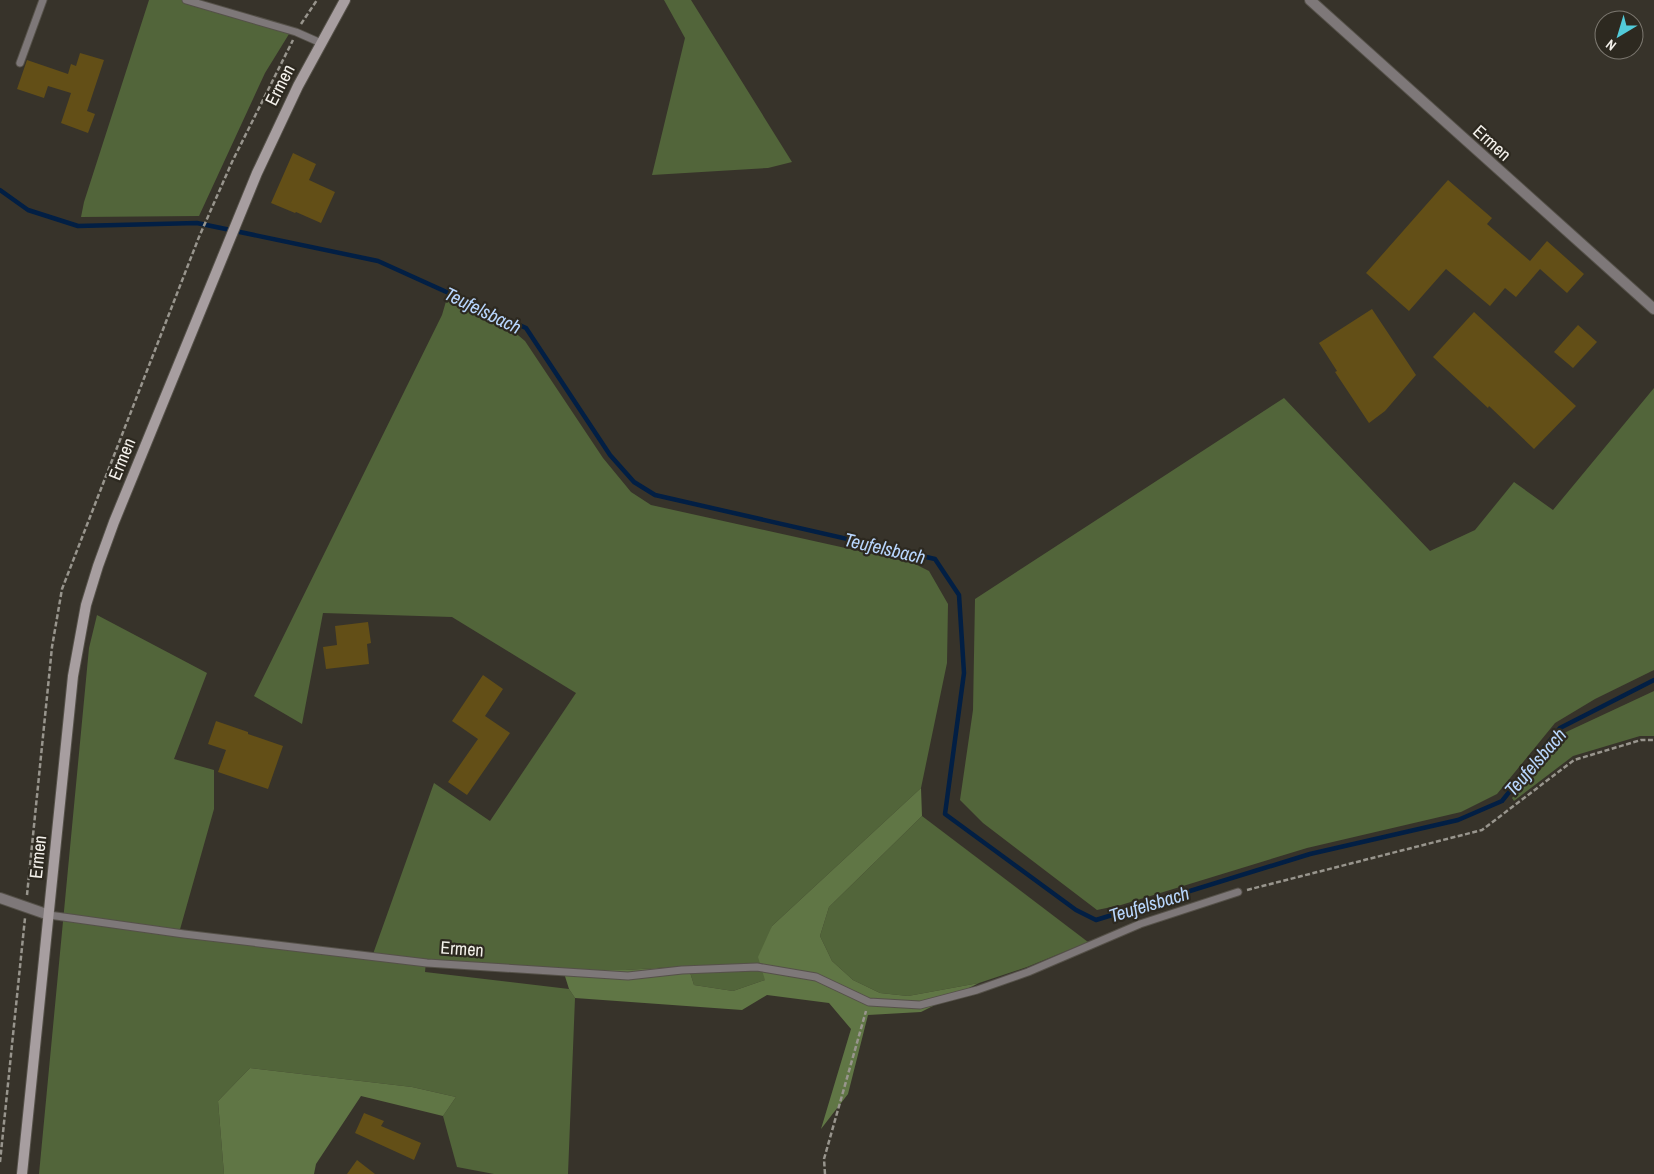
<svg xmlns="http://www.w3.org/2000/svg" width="1654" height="1174" font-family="'Archivo Narrow',sans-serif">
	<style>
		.green { fill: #52653a }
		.forest { fill: #607645 }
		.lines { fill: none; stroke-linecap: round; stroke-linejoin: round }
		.stream { stroke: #021f44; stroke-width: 4.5 }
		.building { fill: #634f17 }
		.service-casing { stroke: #555149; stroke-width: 9 }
		.minor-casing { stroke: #555149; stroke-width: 12 }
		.secondary-casing { stroke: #555149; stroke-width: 12 }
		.path { stroke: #98958d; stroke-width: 2.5; stroke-dasharray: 5 2.5; stroke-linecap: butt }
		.service { stroke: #7e7879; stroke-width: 7 }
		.minor { stroke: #7e7879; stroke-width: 10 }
		.secondary { stroke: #a79ea0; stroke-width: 10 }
		.labels { text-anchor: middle; stroke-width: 4.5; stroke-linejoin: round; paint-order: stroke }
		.street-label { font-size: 18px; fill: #f4f1eb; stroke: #2d2920 }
		.water-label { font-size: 19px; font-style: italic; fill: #b8d6fd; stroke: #2d2920 }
	</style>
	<rect width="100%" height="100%" fill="#37332a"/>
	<g class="green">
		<path d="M149,0H189L289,34L265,73L199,216L81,217L84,202Z"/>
		<path d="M664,0H691L792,162L768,168L652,175L685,38Z"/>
		<path d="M447,298L506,325L525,341L603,458L631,492L651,505L913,563L929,571L948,604L947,663L921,788L772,926L765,980L733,991L694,985L688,966L626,970H563L426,962L425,972L569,989L575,998L568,1174H494L457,1167L443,1116L456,1097L412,1087L250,1068L218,1101L224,1174H39L89,648L97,615L207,673L174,759L214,770V809L179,933L373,954L434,783L490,821L576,693L452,617L323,613L302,724L254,696L442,315Z"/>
		<path d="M1654,388V670L1595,699L1555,723L1497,794L1461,812L1307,848L1121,905L1097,910L983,823L960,800L973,710L975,599L1284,398L1430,551L1475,530L1514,482L1553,510Z"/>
		<path d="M1654,691V736H1640L1573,756L1514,801L1512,798L1564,733Z"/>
		<path d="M922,816L1088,942L1027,967L979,983L908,996L880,993L853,980L832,961L820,936L829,907Z"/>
	</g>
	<g class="forest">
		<path d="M921,788L922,816L829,907L820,936L832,961L853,980L880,993L908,996L979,983L921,1012L868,1015L848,1094L821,1129L851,1029L829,1003L767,995L742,1010L575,998L569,989L563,970H626L688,966L694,985L733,991L765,980L758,957L772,926Z"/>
		<path d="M250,1068L412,1087L456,1097L443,1116L361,1096L316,1164L314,1174H224L218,1101Z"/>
	</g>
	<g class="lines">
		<path class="stream" d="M0,190L28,210L78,226L197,223L378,261L526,328L610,455L634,482L655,495L935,559L959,595L964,673L945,814L1076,910L1096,920L1310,854L1458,820L1502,801L1560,728L1654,680"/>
	</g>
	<g class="building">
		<path d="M80,53L104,60L87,111L95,114L88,133L61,123L71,93L48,86L44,98L17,89L27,60L68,74L71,64L76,66Z"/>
		<path d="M293,153L316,164L309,180L335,192L321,223L296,212L295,213L271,203Z"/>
		<path d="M1448,180L1492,218L1487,224L1530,261L1547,241L1584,274L1567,293L1540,269L1516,297L1505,288L1490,306L1446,269L1409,311L1366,273Z"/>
		<path d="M1372,309L1416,375L1385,411L1369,423L1335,372L1337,371L1319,343Z"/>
		<path d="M1474,312L1576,406L1534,449L1489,406L1488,408L1433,357Z"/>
		<path d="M1578,325L1597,342L1573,368L1554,352Z"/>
		<path d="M368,622L371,643L367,644L369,664L326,669L323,647L337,645L335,626Z"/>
		<path d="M483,675L503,689L485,716L510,733L467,795L448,782L478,739L452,721Z"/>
		<path d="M216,721L248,732V734L283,746L268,789L218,772L226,750L208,744Z"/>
		<path d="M364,1113L384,1121L381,1126L421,1143L414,1160L355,1133Z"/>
		<path d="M357,1160L375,1174H347Z"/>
	</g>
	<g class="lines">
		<defs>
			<g id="service">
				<path d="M186,0L296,32L321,43"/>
				<path d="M20,63L43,0"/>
				<path d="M49,915L184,934L427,963L628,976L682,970L757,967L816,977L869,1002L920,1005L977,990L1028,972L1140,924L1238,892"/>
			</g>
			<g id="minor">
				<path d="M1310,0L1654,309"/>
				<path d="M0,898L49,915"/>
			</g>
			<path id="secondary" d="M22,1174L73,676L86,605L98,566L114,522L257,173L298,86L345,0"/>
		</defs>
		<use href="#service" class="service-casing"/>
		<use href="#minor" class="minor-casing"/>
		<use href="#secondary" class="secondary-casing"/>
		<g class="path">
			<path d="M301,24L317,0"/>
			<path d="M1247,890L1482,830L1574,760L1641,740H1654"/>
			<path d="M27,895L52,647L62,589L199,237L232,162L293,40"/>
			<path d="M0,1162L25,918"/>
			<path d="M825,1174L824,1159L866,1011"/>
		</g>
		<use href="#service" class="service"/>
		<use href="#minor" class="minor"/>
		<use href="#secondary" class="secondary"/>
	</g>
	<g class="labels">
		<g class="street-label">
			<text transform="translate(280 85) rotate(-63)" y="6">Ermen</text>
			<text transform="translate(1492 143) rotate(42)" y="6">Ermen</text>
			<text transform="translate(122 459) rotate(-68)" y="6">Ermen</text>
			<text transform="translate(38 857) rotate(-84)" y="6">Ermen</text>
			<text transform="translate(462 949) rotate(4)" y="6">Ermen</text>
		</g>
		<g class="water-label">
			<text transform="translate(483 310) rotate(26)" y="7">Teufelsbach</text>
			<text transform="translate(885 548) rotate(13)" y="7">Teufelsbach</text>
			<text transform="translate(1535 762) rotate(-49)" y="7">Teufelsbach</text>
			<text transform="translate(1149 904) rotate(-17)" y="7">Teufelsbach</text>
		</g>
	</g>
	<g transform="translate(1619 35) rotate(218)"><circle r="24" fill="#2d2920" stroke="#7d7971"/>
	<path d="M0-4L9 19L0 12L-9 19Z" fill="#52cbda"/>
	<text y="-8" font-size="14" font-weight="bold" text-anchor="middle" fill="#f4f1eb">N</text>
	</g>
</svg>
